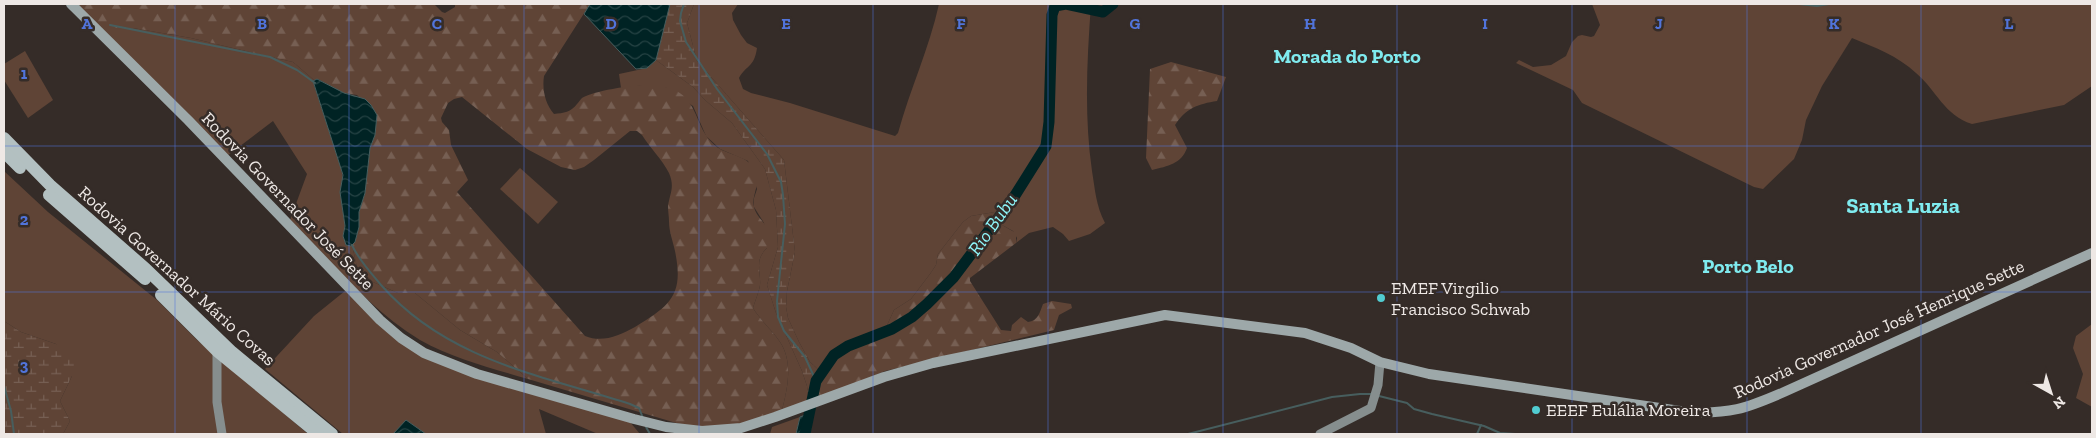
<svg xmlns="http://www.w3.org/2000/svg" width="2096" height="438" font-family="'Zilla Slab',serif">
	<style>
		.green { fill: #5f4436 }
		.forest { fill: url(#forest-firs); fill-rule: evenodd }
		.wetland { fill: url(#wetland-marsh) }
		.water { fill: url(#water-waves); stroke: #475e5e }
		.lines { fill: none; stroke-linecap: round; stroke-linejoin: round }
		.stream { stroke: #475e5e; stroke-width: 2 }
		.river { stroke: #002324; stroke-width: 11 }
		.secondary { stroke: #868e8e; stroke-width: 9 }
		.primary { stroke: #9da8a9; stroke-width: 10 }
		.highway { stroke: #b3c0c1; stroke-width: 12 }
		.grid { fill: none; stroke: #5174db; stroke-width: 1; stroke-opacity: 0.55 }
		.poi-dot { fill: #51ccd1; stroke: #352c28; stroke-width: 2 }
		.labels { text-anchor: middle; stroke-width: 5; stroke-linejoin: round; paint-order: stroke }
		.street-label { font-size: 18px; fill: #eee8e5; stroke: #352c28 }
		.poi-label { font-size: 18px; fill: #eee8e5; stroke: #352c28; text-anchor: start }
		.water-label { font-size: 19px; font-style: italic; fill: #8ff7fb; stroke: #352c28 }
		.quarter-label { font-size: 20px; font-weight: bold; fill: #7febef; stroke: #352c28 }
		.district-label { font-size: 22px; font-weight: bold; fill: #7febef; stroke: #352c28 }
		.grid-label { font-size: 16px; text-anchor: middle; font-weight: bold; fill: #5174db; stroke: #352c28; stroke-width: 5; stroke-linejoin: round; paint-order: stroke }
	</style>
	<defs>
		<pattern id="forest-firs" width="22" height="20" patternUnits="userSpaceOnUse" patternTransform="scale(1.25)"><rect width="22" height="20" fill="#5f4436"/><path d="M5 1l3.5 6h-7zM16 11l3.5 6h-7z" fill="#765f53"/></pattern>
		<pattern id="wetland-marsh" width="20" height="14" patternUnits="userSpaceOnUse" patternTransform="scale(1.25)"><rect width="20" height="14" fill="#5f4436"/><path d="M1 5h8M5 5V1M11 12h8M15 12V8" fill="none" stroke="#765f53"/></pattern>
		<pattern id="water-waves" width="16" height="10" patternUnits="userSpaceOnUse" patternTransform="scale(1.25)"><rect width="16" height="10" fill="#002324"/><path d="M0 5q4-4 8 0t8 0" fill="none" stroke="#264344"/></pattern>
	</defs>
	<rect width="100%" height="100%" fill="#352c28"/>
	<g class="green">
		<path d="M694,4H738L732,13L733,20L741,35L747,43L757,48C754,68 747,64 739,78L743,89L751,93L790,103L895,136L898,133C910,89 929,49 939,4H1091C1087,60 1084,115 1092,171C1095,189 1096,206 1105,223L1090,234L1069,241L1063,234L1053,227L1029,233L1016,243L1017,238L1013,231L1002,225L1000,221L1004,216L1001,211L971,216L963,222L938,254L936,265L930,274L911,299L894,310L884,332L874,339L853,345L839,353L827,363L821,372L810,362L799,342L788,318L786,307L787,291L795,252L784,160L697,61L687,23Z"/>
		<path d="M1592,4H2092V86L2064,105L1972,124C1944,115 1937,91 1916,73C1898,56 1874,47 1852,38L1822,86L1806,120L1802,140L1794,159L1763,189L1754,187L1582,103L1573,90L1516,63L1519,60L1533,67L1551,65L1566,56L1572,42L1578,36L1582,35L1591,37L1594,36L1600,25Z"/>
		<path d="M100,28H133L191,38L271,57L293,62L314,80V85L341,168L343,180L340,192L345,226L343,236L349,246L352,245L357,267L373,282L398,293H415L460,330L497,352L528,379C491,368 454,359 420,340C370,310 331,261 290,220L307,174L273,121L227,156Z"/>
		<path d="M25,51L53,100L28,118L4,80V64Z"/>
		<path d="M656,60L693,87L705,100L732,123L765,169L776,210L778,247L767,285L776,313L802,371L807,386L809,403L781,414C787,391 794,363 780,342C772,330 761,321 753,308C755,301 759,292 760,285C761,271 754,260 767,248L764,223L754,207V198L757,189L748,161L720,149L706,136L693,106L667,88L645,85L621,88L619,74L647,68Z"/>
		<path d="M520,168L558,202L538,224L500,189Z"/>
		<path d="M4,171L48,212L157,300L197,340L308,434H63L70,421L60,401L72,376L56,344L21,332L4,321Z"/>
		<path d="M345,291L414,351L630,422L640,434H598L539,409L546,434H426L406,420L394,434H343L265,369L314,316Z"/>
		<path d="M2092,324V407L2076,398L2083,374L2073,348L2076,336Z"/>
		<path d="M800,417L796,434H770L772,427Z"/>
	</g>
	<g class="forest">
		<path d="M76,4H434L442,12L445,13L455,7V4H590L544,76C542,89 545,104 554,114C564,113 571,112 577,104C579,102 580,100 582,98C593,91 632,85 645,85C707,85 687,128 720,149C733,156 747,156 755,170C762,183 751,194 754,207C756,217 767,223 768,233C769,238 767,244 767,248C754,260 761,271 760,285C759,292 755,301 753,308C761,321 772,330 780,342C794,363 787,391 781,414L731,428L683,425L528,379L497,352L460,330L415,293H398L373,282L357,267L352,245L359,227V212L365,193L370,148L375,135L377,115L357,95L344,93L318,79L314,80L293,62L271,57L191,38L133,28H100ZM462,97L527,149L561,167L575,170L584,167L594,160L630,131H637L642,135C650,148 662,159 669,173C675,187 670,193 668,206C668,211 669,217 669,221C669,232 673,241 675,251C684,295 671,305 635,327C619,336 602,343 585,336L457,192L468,180L451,145L449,130L442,122L441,118L448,103L454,99Z"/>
		<path d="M1171,62L1226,77L1217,101C1198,104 1186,108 1175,125L1187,148C1181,164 1168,166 1152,170L1146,158L1150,69Z"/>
		<path d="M1001,211L1004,213L1000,221L1002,225L1016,233V243L970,278V281L1001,330L1011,331L1012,325L1021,317L1028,322C1038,321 1040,312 1043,304L1052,301L1071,304L1072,308L1059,315L1054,330L885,371L820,399L817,381L827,363L839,353L853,345L874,339L884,332L894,310L911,299L930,274L936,265L938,254L963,222L971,216Z"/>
	</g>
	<g class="wetland">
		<path d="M670,4H694L687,23L697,61L784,160L795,252L787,291L786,307L788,318L799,342L810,362L821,372L817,381L820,399L809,403L807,386L802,371L776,313L767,285L778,247L776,210L765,169L732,123L705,100L693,87L656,60Z"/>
		<path d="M4,321L21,332L56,344L75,360L72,376L60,401L70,421L63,434H4Z"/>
	</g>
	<g class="water">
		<path d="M590,4H670L656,60L647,68L636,69L584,14Z"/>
		<path d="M317,79L344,93L365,99L371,105L377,115L375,135L370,148L365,193L359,212V227L355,242L351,246L346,245L343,236L345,226L340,192L343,175L313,81Z"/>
		<path d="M813,412L810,434H796L800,417Z"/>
		<path d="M406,420L426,434H393Z"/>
	</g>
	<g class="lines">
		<g class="stream">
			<path d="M684,4L681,13L680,21L686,42L717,89L767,154L781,182L783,195L785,224L777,301L778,317L784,331L805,357L816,381"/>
			<path d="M1799,4L1817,6L1829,4"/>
			<path d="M110,25L270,57L297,70L315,83"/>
			<path d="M352,245C358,259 371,273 381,285C447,360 540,375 630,404L639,408L643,418"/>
			<path d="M4,386L11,411L14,434"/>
			<path d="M1379,396L1407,403L1414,409L1432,414L1484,426L1500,433L1515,434"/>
			<path d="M646,427L650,434"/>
			<path d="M1188,434L1332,397L1360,394H1372"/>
			<path d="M1477,434L1481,425"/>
		</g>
		<path class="river" d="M805,434L816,381L834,355L848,346L892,329L912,317L927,304L954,277L1014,197L1041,154L1046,146L1049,122L1052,15L1055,6L1066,4L1103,12L1113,4"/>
		<g class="secondary">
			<path d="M217,351V402L222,434"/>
			<path d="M1320,434L1371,408L1378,385L1380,362"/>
		</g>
		<path class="primary" d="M71,4L188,120L380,320L401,338L424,353L477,374L634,419L666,427L702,431L741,428L775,417L884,377L933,363L1165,315L1305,333L1351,348L1380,362L1429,374L1687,412C1730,414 1745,409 1784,392L2092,253"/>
		<g class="highway">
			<path d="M4,138L50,185L146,269L232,352L332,434"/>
			<path d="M4,152L20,168"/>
			<path d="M49,195L145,279"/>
			<path d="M161,295L217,351L318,434"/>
		</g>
	</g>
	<path class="grid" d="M175,4V434M349,4V434M524,4V434M699,4V434M873,4V434M1048,4V434M1223,4V434M1397,4V434M1572,4V434M1747,4V434M1921,4V434M4,146H2092M4,292H2092"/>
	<g class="poi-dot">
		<circle cx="1381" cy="298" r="5"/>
		<circle cx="1536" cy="410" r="5"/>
	</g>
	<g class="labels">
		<g class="street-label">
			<text transform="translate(288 201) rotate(46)" y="6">Rodovia Governador José Sette</text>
			<text transform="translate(177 276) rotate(42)" y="6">Rodovia Governador Mário Covas</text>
			<text transform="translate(1879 329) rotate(-24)" y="6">Rodovia Governador José Henrique Sette</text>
		</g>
		<g class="poi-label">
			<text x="1391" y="294">EMEF Virgilio<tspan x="1391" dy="21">Francisco Schwab</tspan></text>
			<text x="1546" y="416">EEEF Eulália Moreira</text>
		</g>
		<g class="water-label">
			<text transform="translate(992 224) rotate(-55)" y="7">Rio Bubu</text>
		</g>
		<g class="quarter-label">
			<text x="1347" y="63">Morada do Porto</text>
			<text x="1748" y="273">Porto Belo</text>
		</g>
		<g class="district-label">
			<text x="1903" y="213">Santa Luzia</text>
		</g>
	</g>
	<g class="grid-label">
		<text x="87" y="29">A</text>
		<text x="262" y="29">B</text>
		<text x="437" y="29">C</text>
		<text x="611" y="29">D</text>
		<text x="786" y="29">E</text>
		<text x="961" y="29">F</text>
		<text x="1135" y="29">G</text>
		<text x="1310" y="29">H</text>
		<text x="1485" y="29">I</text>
		<text x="1659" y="29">J</text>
		<text x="1834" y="29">K</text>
		<text x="2009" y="29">L</text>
		<text x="24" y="79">1</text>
		<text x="24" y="225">2</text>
		<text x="24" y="371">3</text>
	</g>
	<rect width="2096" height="438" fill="none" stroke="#eee8e5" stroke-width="10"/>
	<g transform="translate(2051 393) rotate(141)" stroke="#352c28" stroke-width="4" paint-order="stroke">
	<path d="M0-4L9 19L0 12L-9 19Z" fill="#eee8e5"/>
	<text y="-8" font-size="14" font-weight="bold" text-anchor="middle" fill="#eee8e5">N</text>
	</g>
</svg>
